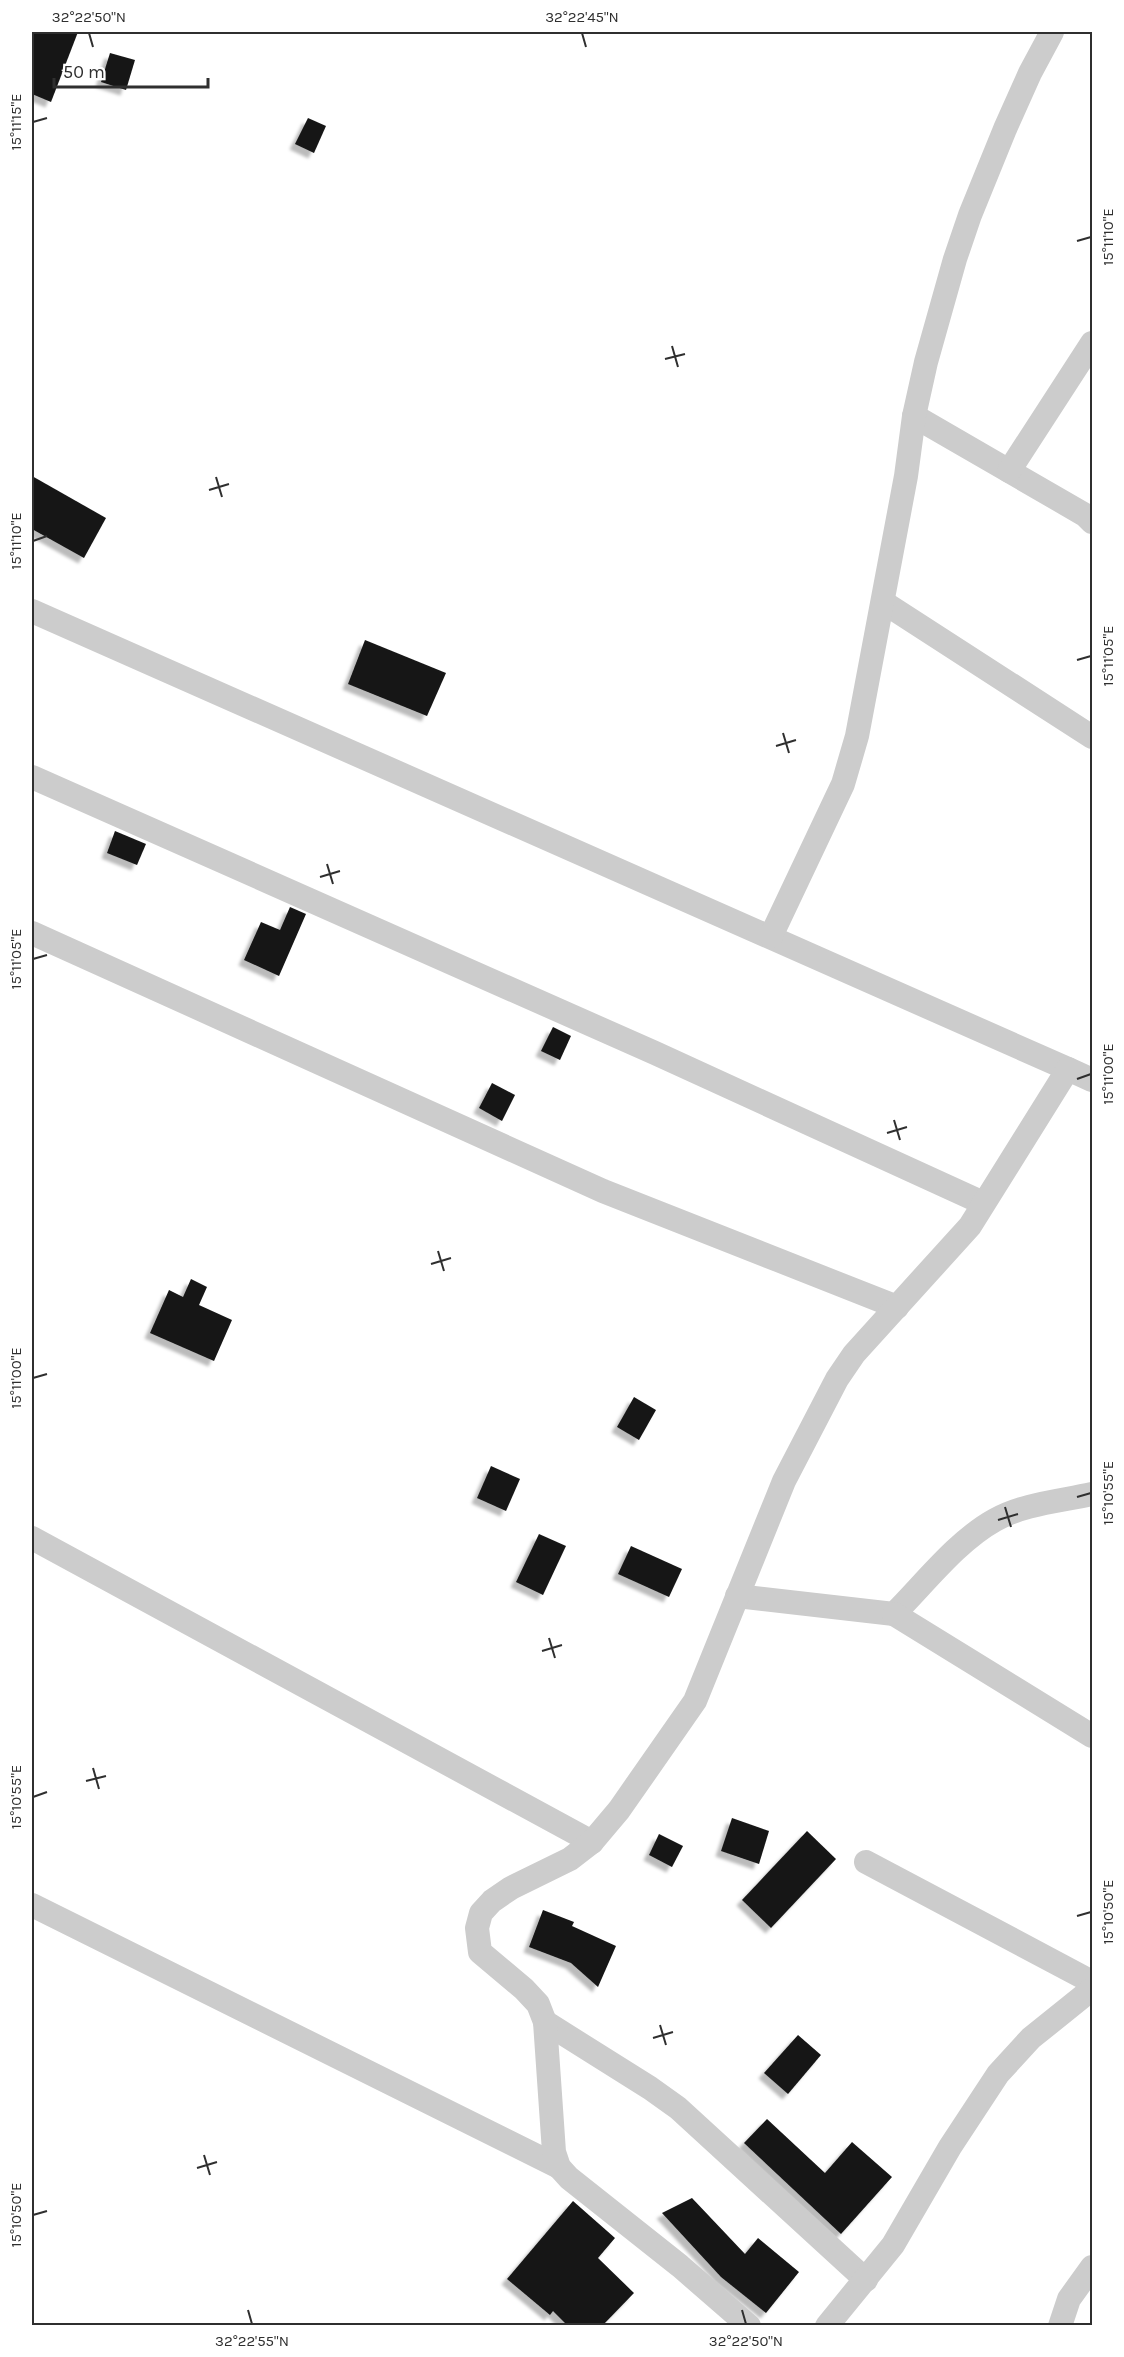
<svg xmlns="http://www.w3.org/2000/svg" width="1124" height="2357" font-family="Karla,sans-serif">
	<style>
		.building { fill: #161616; filter: url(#shadow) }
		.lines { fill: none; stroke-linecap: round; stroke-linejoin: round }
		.minor { stroke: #ccc; stroke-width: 24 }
		.ticks { fill: none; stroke: #2f2f2f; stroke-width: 2 }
		.neatline { fill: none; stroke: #2f2f2f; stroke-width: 2 }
		.ticks-label { font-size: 15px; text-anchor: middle; fill: #2f2f2f }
	</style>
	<defs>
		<filter id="shadow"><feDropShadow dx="-5.5" dy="5.5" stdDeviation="1.5" flood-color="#0004"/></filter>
	</defs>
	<rect width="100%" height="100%" fill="#fff"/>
	<g class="building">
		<path d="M32,32H78L51,102L32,94Z"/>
		<path d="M110,53L135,60L126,90L101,82Z"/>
		<path d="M308,118L326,126L314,153L295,144Z"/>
		<path d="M32,476L106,518L84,558L32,529Z"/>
		<path d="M365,640L446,673L427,716L348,684Z"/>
		<path d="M115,831L146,844L137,865L107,853Z"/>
		<path d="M290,907L306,914L279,976L244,960L261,922L280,930Z"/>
		<path d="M553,1027L571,1036L560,1060L541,1051Z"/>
		<path d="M492,1083L515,1095L502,1121L479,1108Z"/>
		<path d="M191,1279L207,1287L199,1305L232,1320L214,1361L150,1333L169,1290L183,1297Z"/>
		<path d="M634,1397L656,1410L639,1440L617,1427Z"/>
		<path d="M491,1466L520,1479L506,1511L477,1498Z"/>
		<path d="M539,1534L566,1546L543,1595L516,1582Z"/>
		<path d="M631,1546L682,1569L669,1597L618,1574Z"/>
		<path d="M732,1818L769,1831L759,1864L721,1851Z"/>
		<path d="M807,1831L836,1859L771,1928L742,1900Z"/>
		<path d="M659,1834L683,1846L672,1867L649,1855Z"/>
		<path d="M543,1910L574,1922L572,1926L616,1946L598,1987L571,1963L529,1947Z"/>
		<path d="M798,2035L821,2055L788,2094L764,2073Z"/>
		<path d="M767,2119L825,2173L852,2142L892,2177L841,2234L744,2143Z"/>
		<path d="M692,2198L745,2254L758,2238L799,2272L766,2313L721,2277L662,2213Z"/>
		<path d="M573,2201L615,2238L598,2258L634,2293L603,2325H567L553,2311L550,2315L507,2279Z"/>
	</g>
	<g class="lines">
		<g class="minor">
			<path d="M914,416L1085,515L1092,522"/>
			<path d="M1009,471L1092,343"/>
			<path d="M883,602L1092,737"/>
			<path d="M32,611L1068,1069"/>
			<path d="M32,777L655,1053L983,1203"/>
			<path d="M32,933L603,1191L897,1307"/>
			<path d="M771,936L843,784L857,736L906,476L914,416L926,362L955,259L970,215L1005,129L1030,73L1052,32"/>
			<path d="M32,1538L592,1842"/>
			<path d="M737,1596L894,1614C925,1583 957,1541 995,1520C1023,1504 1061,1501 1092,1494"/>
			<path d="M894,1614L1092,1736"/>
			<path d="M866,1862L1092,1982"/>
			<path d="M32,1905L559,2167"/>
			<path d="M545,2022L650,2088L678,2108L866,2280"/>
			<path d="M749,2326L680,2266L569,2178L559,2167L554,2152L545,2022L538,2004L524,1989L480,1952L477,1928L481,1913L492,1901L511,1888L570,1859L592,1842L619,1810L695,1701L784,1481L837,1379L854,1354L970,1226L1068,1069L1092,1080"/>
			<path d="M827,2326L893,2245L950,2147L998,2074L1031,2038L1092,1989"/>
			<path d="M1060,2326L1069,2299L1092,2267"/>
		</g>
	</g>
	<path class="ticks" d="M89,33L93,47M582,33L586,47M33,122L47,118M1077,241L1091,237M672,346L678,367M665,359L685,354M216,477L222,497M209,490L229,484M33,541L47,536M1077,660L1091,656M783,733L789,753M776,746L796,740M327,864L333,884M320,877L340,871M33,959L47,955M1077,1079L1091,1074M894,1120L900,1140M887,1133L907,1127M438,1251L444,1271M431,1264L451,1258M33,1378L47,1374M1077,1497L1091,1493M1005,1507L1011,1527M998,1520L1018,1514M549,1638L555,1658M542,1651L562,1645M93,1768L99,1789M86,1781L106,1776M33,1797L47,1792M1077,1916L1091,1912M660,2025L666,2045M653,2038L673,2032M204,2155L210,2175M197,2168L217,2162M33,2215L47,2211M248,2310L252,2324M742,2310L746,2324"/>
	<rect width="1124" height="2357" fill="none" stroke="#ffffff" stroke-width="66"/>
	<path d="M54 78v9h154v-9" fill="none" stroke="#2f2f2f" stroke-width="3"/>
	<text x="63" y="78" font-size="18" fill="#2f2f2f" stroke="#ffffff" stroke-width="4.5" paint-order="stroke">50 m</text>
	<rect x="33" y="33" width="1058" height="2291" class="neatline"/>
	<g class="ticks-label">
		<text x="89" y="22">32°22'50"N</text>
		<text x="582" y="22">32°22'45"N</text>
		<text transform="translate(16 122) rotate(-90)" y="5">15°11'15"E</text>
		<text transform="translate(1108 237) rotate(-90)" y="5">15°11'10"E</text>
		<text transform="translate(16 541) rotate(-90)" y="5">15°11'10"E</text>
		<text transform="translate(1108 656) rotate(-90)" y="5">15°11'05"E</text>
		<text transform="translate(16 959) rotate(-90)" y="5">15°11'05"E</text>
		<text transform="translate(1108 1074) rotate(-90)" y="5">15°11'00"E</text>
		<text transform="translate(16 1378) rotate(-90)" y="5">15°11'00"E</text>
		<text transform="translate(1108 1493) rotate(-90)" y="5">15°10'55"E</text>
		<text transform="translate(16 1797) rotate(-90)" y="5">15°10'55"E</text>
		<text transform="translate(1108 1912) rotate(-90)" y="5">15°10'50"E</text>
		<text transform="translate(16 2215) rotate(-90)" y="5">15°10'50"E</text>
		<text x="252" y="2346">32°22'55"N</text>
		<text x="746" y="2346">32°22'50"N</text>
	</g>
</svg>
